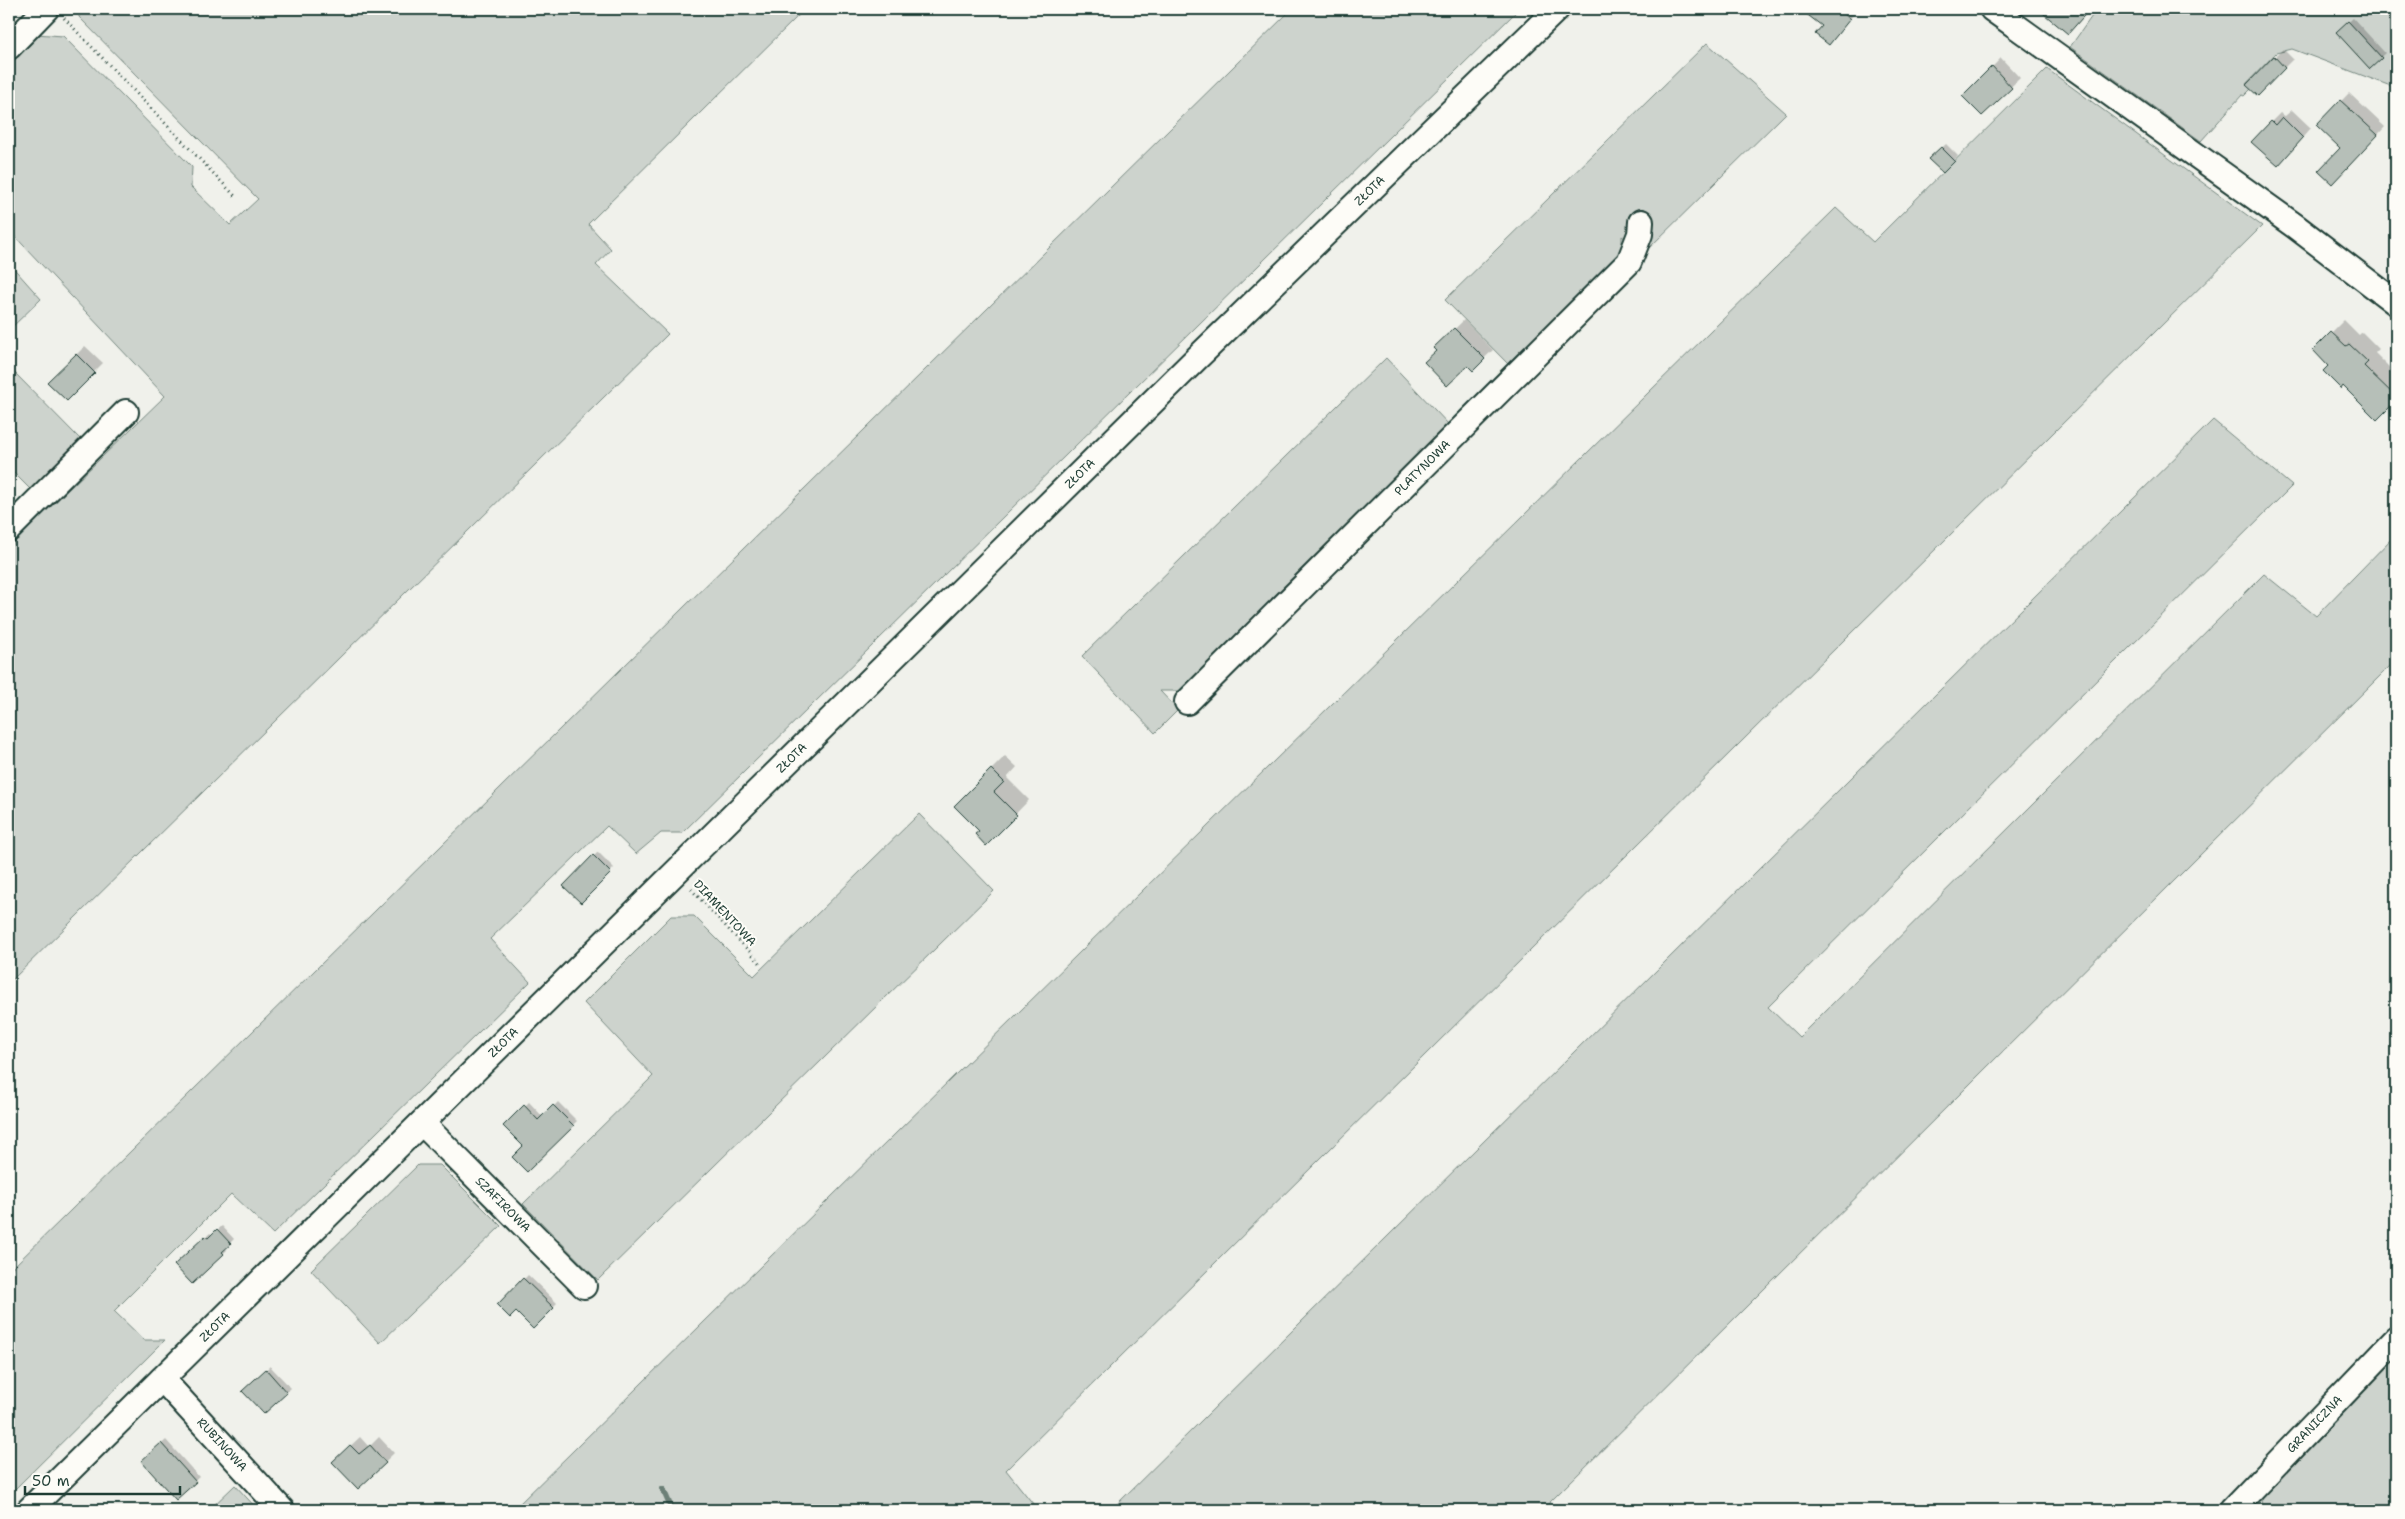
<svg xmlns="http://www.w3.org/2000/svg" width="2405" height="1519" font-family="'Shantell Sans',sans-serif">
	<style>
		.green { fill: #cdd3cd; stroke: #768880 }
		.shadow { fill: #0003 }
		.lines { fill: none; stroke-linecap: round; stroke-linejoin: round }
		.stream { stroke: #6c8077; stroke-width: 6 }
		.building { fill: #b6bfb8; stroke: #1f3d34 }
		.minor-casing { stroke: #1f3d34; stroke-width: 28 }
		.path { stroke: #1f3d34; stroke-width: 3; stroke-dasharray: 1 4; stroke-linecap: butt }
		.minor { stroke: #fdfcf7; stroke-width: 24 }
		.labels { text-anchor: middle; stroke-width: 4; stroke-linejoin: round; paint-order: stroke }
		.street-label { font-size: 12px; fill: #1f3d34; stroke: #fdfcf7 }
	</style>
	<rect width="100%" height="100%" fill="#f0f1eb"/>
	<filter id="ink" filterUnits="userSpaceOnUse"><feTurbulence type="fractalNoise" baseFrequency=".02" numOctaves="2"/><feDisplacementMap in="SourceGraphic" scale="10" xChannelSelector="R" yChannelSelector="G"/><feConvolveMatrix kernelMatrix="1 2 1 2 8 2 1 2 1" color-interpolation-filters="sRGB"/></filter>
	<g filter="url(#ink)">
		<g class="green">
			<path d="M79,9H805L588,224L611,249L596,265L668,334L9,983V547L165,396L9,230V61L36,34L63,36L192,167L191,187L230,225L258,199L79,17Z"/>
			<path d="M1292,9H1519L682,833H661L636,854L607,826L490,939L530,982L273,1234L231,1194L114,1311L144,1340H165L9,1495V1271Z"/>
			<path d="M2097,9H2396V88L2292,49L2276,53L2246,84L2251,89L2244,96L2242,95L2201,141L2070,47Z"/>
			<path d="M1707,43L1786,113L1644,253L1622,236V256L1510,366L1445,300Z"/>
			<path d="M2047,69L2262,226L1006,1470L1038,1510H513L1836,208L1873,242Z"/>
			<path d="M9,263L41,299L9,330Z"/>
			<path d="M1386,358L1450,426L1180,691H1160L1178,710L1155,733L1082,656Z"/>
			<path d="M9,367L83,442L32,491L9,468Z"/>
			<path d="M2213,420L2292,486L1768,1007L1799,1037L2264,574L2316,616L2396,534V660L1542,1510H1111Z"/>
			<path d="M919,814L994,891L598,1280L523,1204L653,1076L584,1003L671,916H694L754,976Z"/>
			<path d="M418,1165H440L501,1226L380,1343L311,1270Z"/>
			<path d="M2396,1357V1510H2262L2261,1497Z"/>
			<path d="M235,1485L258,1510H209Z"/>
		</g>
		<g class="shadow">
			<path d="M1802,9H1858L1837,34Z"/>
			<path d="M2353,18L2385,53L2370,67L2338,32Z"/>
			<path d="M2283,49L2293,59L2258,94L2248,84Z"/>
			<path d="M2001,58L2020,78L1982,115L1964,96Z"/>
			<path d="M2349,93L2385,127L2340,175L2342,148L2318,125Z"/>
			<path d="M2292,110L2311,128L2287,155L2271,122L2280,113L2285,116Z"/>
			<path d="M1946,144L1958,156L1943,172L1930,159Z"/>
			<path d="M1464,320L1493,350L1473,369L1468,364L1435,348Z"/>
			<path d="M2344,320L2359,335L2362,332L2379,349L2375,353L2396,374V411L2330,366L2314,350Z"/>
			<path d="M85,346L103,363L67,399L49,382Z"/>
			<path d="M1005,756L1017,767L1007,778L1029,800L986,844L980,831L955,806Z"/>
			<path d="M598,852L614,868L581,901L565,886Z"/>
			<path d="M529,1102L543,1117L558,1102L577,1121L527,1170L525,1146L505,1126Z"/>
			<path d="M222,1226L234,1239L225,1248L227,1250L192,1283L176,1265L210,1233L212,1235Z"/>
			<path d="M528,1275L557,1303L533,1327L516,1310L499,1305Z"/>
			<path d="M270,1366L291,1388L264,1413L244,1391Z"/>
			<path d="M360,1437L369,1447L379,1437L394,1453L358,1488L343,1453Z"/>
			<path d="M166,1440L199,1477L176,1498L143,1461Z"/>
		</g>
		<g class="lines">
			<path class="stream" d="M663,1489L672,1510"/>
		</g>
		<g class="building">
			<path d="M1800,9H1838L1850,19L1829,45L1815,34L1822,26Z"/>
			<path d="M2038,9H2090L2068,34Z"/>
			<path d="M2348,21L2382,58L2370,69L2336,32Z"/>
			<path d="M2274,56L2285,68L2258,96L2246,85Z"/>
			<path d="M1992,66L2012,88L1982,116L1962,96Z"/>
			<path d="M2340,100L2378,135L2332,184L2318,171L2340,148L2316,125Z"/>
			<path d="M2282,117L2303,138L2278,166L2251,142L2271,121L2275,125Z"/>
			<path d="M1941,147L1955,161L1943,173L1928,159Z"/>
			<path d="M1454,328L1485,359L1473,371L1468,366L1447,386L1424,362L1436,351L1433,348Z"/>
			<path d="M2331,332L2346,346L2349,344L2368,362L2364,366L2396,397V401L2377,420L2343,386L2341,389L2323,371L2328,366L2313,350Z"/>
			<path d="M76,354L95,373L67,401L47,382Z"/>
			<path d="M991,769L1004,782L994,792L1017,815L986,846L975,834L979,831L954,806Z"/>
			<path d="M593,855L611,873L581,903L563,886Z"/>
			<path d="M524,1105L538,1120L553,1105L574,1126L527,1172L512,1157L523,1146L503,1126Z"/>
			<path d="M217,1229L231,1244L222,1252L224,1254L192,1284L174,1265L205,1236L208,1238Z"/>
			<path d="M523,1278L554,1308L533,1329L516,1312L510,1318L497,1305Z"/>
			<path d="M266,1369L287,1393L264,1414L242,1391Z"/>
			<path d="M161,1443L196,1482L176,1500L141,1461Z"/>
			<path d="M350,1445L359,1454L370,1445L386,1463L358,1489L332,1462Z"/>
		</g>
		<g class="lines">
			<defs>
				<g id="minor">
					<path d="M1992,9L2295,226L2396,303"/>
					<path d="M9,47L46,9"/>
					<path d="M9,529L126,412"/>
					<path id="s1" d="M1187,702L1629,262L1640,234L1641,222"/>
					<path id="s2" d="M422,1123L584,1286"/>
					<path id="s3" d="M162,1379L282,1510"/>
					<path id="s4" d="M29,1510L1197,358L1557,9"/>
					<path id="s5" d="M2232,1510L2396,1339"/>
				</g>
			</defs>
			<use href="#minor" class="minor-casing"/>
			<g class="path">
				<path d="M64,18L237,198"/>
				<path d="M691,889L762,965"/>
			</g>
			<use href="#minor" class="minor"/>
		</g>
	</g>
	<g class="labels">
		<g class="street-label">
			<text dy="4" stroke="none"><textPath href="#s4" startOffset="1881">ZŁOTA</textPath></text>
			<text dy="4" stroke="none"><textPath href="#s1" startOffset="332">PLATYNOWA</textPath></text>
			<text dy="4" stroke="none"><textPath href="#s4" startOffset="1476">ZŁOTA</textPath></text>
			<text dy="4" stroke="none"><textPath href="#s4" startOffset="1071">ZŁOTA</textPath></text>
			<text transform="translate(725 913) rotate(47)" y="4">DIAMENTOWA</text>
			<text dy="4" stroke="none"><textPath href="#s4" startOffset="666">ZŁOTA</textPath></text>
			<text dy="4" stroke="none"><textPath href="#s2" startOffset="115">SZAFIROWA</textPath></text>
			<text dy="4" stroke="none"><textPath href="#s4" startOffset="261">ZŁOTA</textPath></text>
			<text dy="4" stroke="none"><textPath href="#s5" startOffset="119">GRANICZNA</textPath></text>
			<text dy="4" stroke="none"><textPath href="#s3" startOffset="89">RUBINOWA</textPath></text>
		</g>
	</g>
	<rect width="2405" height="1519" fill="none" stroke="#fdfcf7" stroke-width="30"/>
	<rect x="15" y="15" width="2375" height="1489" fill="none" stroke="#1f3d34" stroke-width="2" filter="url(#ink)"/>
	<path d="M25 1486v8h155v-8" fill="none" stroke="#1f3d34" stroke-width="2.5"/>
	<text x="32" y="1486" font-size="15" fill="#1f3d34" stroke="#fdfcf7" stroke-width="4" paint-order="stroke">50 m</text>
</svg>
